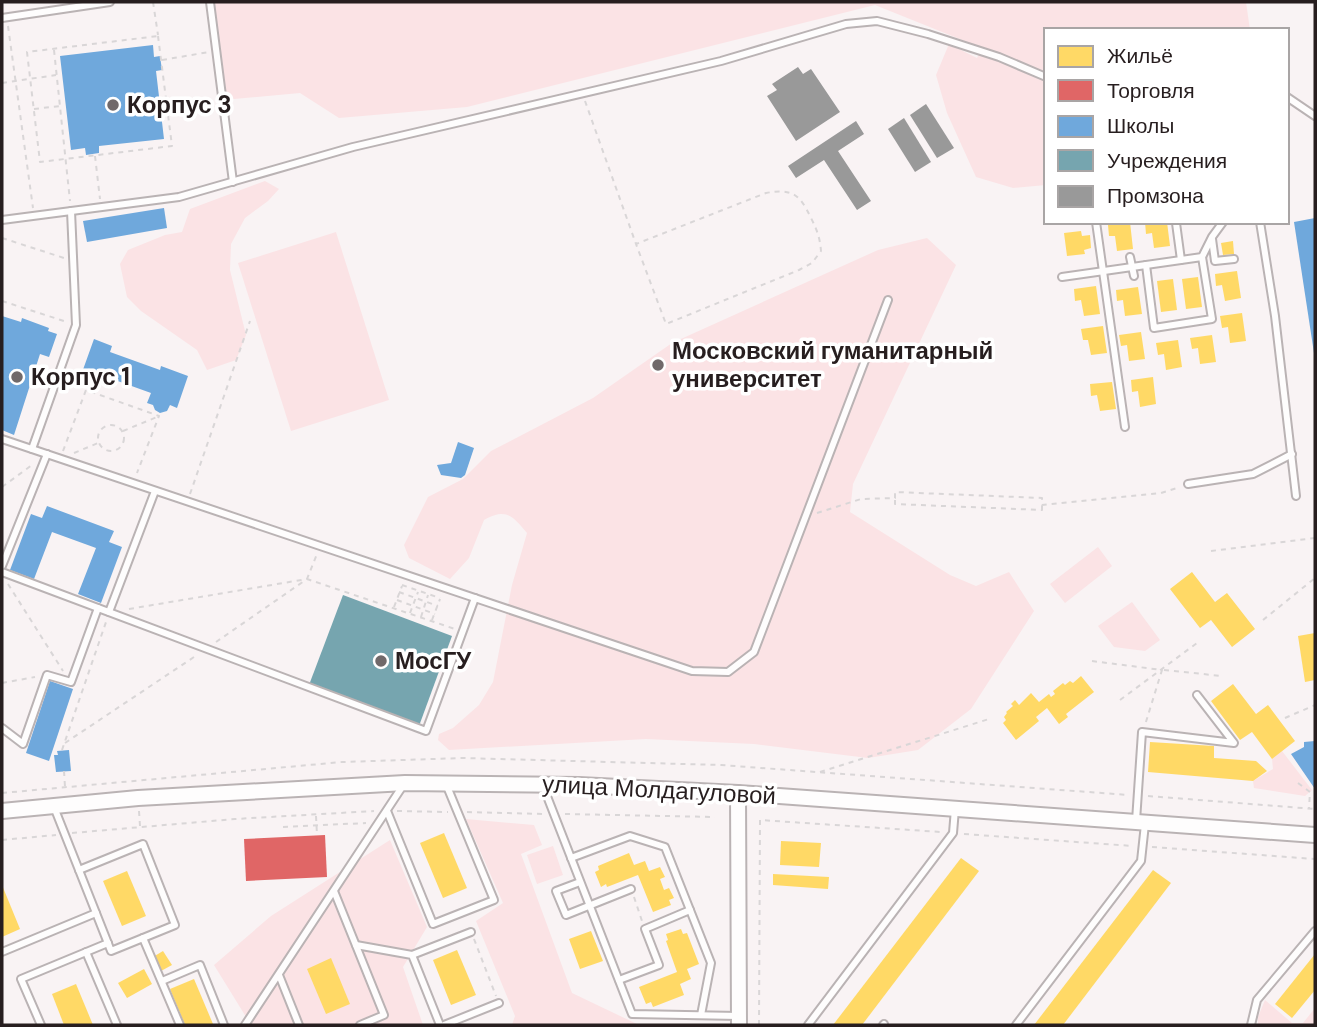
<svg xmlns="http://www.w3.org/2000/svg" width="1317" height="1027" font-family="'DM Sans',sans-serif">
	<style>
		.green { fill: #fbe3e5 }
		.homes { fill: #ffd966 }
		.shops { fill: #e06666 }
		.schools { fill: #6fa8dc }
		.public { fill: #76a5af }
		.industry { fill: #999 }
		.lines { fill: none; stroke-linecap: round; stroke-linejoin: round }
		.service-casing { stroke: #bab3b4; stroke-width: 10 }
		.tertiary-casing { stroke: #bab3b4; stroke-width: 18 }
		.path { stroke: #d9d6d7; stroke-width: 2; stroke-dasharray: 5 5; stroke-linecap: butt }
		.service { stroke: #fefdfd; stroke-width: 6 }
		.tertiary { stroke: #fefdfd; stroke-width: 14 }
		.poi-dot { fill: #70696a; stroke: #fff; stroke-width: 2.5 }
		.labels { text-anchor: middle; stroke-width: 7; stroke-linejoin: round; paint-order: stroke }
		.poi-label { font-size: 24px; font-weight: bold; fill: #271e1f; stroke: #fff; text-anchor: start }
		.street-label { font-size: 24px; fill: #271e1f; stroke: #fff }
	</style>
	<rect width="100%" height="100%" fill="#f9f3f4"/>
	<g class="green">
		<path d="M210,2H1246L1250,30H1046V185L1013,188L976,177L947,113L936,75L949,44L977,58L982,48L875,5L467,107L339,118L300,93L223,100Z"/>
		<path d="M265,181L279,189L268,201L245,218L231,244L230,270L246,335L236,360L207,370L197,350L141,311L127,297L120,264L128,250L165,235L182,232L190,209Z"/>
		<path d="M336,232L389,400L291,431L238,263Z"/>
		<path d="M927,238L956,265L853,484L850,512L950,575L976,586L1009,572L1034,611L971,709L918,750L868,758L754,744L646,739L449,750L438,740L439,734L453,728L479,705L493,682L512,585L527,533C512,515 506,508 484,520L469,558L450,579L409,558L404,545L428,497L463,479L491,451L593,398L672,343L878,250Z"/>
		<path d="M1098,547L1112,566L1065,603L1050,584Z"/>
		<path d="M1132,602L1160,640L1145,651L1114,647L1098,626Z"/>
		<path d="M1282,751L1312,790L1305,796L1254,788L1253,781L1273,769L1272,759Z"/>
		<path d="M466,819L534,825L542,845L521,854L572,993L639,1025H512L515,1016L476,921L503,903Z"/>
		<path d="M390,840L427,927L403,967L423,1025H251L214,965L271,916Z"/>
		<path d="M553,846L563,875L537,884L527,855Z"/>
		<path d="M1265,1000L1292,1023H1303L1315,1008V1025H1258V1017Z"/>
	</g>
	<g class="homes">
		<path d="M1130,222L1133,249L1117,251L1115,236H1109L1108,225Z"/>
		<path d="M1145,222H1167L1170,246L1154,248L1152,233L1146,234Z"/>
		<path d="M1081,231L1082,236L1090,235L1091,248L1084,250L1085,254L1067,256L1064,233Z"/>
		<path d="M1233,241L1234,254L1223,255L1221,243Z"/>
		<path d="M1237,271L1241,298L1225,301L1222,285L1216,286L1215,274Z"/>
		<path d="M1198,277L1202,307L1186,309L1182,279Z"/>
		<path d="M1173,279L1177,310L1161,312L1157,281Z"/>
		<path d="M1096,286L1100,314L1084,316L1081,300L1075,301L1074,289Z"/>
		<path d="M1138,287L1142,314L1125,316L1123,300L1117,301L1116,290Z"/>
		<path d="M1242,313L1246,341L1230,343L1228,327L1222,328L1220,316Z"/>
		<path d="M1103,326L1107,353L1091,355L1088,340H1083L1081,329Z"/>
		<path d="M1141,332L1145,359L1129,361L1127,345L1121,346L1119,335Z"/>
		<path d="M1212,335L1216,362L1200,364L1198,348L1192,349L1190,338Z"/>
		<path d="M1178,340L1182,367L1166,370L1164,354L1158,355L1156,343Z"/>
		<path d="M1153,377L1156,404L1140,407L1138,391L1132,392L1131,380Z"/>
		<path d="M1112,382L1116,409L1100,411L1097,395L1091,396L1090,384Z"/>
		<path d="M1192,572L1215,602L1227,593L1255,629L1232,647L1211,620L1200,628L1170,589Z"/>
		<path d="M1315,633V680L1305,682L1298,636Z"/>
		<path d="M1081,676L1094,692L1066,714L1068,717L1059,724L1047,708L1036,717L1039,721L1016,740L1003,723L1006,720L1004,717L1007,713L1006,712L1013,706L1011,704L1015,700L1019,705L1031,693L1039,702L1049,694L1051,697L1055,694L1053,691L1063,683L1065,685L1070,681L1073,683Z"/>
		<path d="M1233,684L1256,714L1268,705L1295,741L1272,759L1252,732L1240,740L1211,701Z"/>
		<path d="M1150,742L1214,746V758L1256,761L1267,771L1253,781L1148,772Z"/>
		<path d="M444,833L467,888L443,898L420,843Z"/>
		<path d="M781,841L821,843L819,867L780,865Z"/>
		<path d="M629,853L634,865L645,861L649,871L660,867L665,877L660,879L664,890L669,888L674,898L669,900L671,905L653,912L638,875L607,887L606,884L601,887L595,872L599,870L598,866Z"/>
		<path d="M961,858L979,871L862,1025H833Z"/>
		<path d="M1153,870L1171,883L1063,1025H1034Z"/>
		<path d="M127,871L146,916L122,926L103,881Z"/>
		<path d="M773,874L829,877L828,889L773,885Z"/>
		<path d="M2,885L20,929L2,937Z"/>
		<path d="M681,929L683,934L687,933L699,964L687,969L691,979L680,984L684,995L653,1007L651,1002L646,1004L639,987L677,972L666,941L668,940L666,934Z"/>
		<path d="M591,931L603,961L580,969L569,939Z"/>
		<path d="M457,950L476,995L451,1005L433,960Z"/>
		<path d="M163,951L172,965L161,971L153,957Z"/>
		<path d="M1315,954V990L1292,1018L1275,1004Z"/>
		<path d="M331,958L350,1004L326,1014L307,969Z"/>
		<path d="M144,969L152,984L127,998L118,983Z"/>
		<path d="M194,979L213,1024L209,1025H185L170,989Z"/>
		<path d="M76,984L93,1025H64L52,994Z"/>
	</g>
	<path class="shops" d="M325,835L327,877L246,881L244,839Z"/>
	<g class="schools">
		<path d="M153,45L154,57L160,56L162,70L156,71L164,139L99,146V153L86,155L85,148L71,150L60,56Z"/>
		<path d="M164,208L167,228L87,242L83,221Z"/>
		<path d="M1315,218V353H1314L1294,222Z"/>
		<path d="M2,316L21,322L22,318L49,328L48,331L57,334L49,357L40,354L14,435L2,430Z"/>
		<path d="M94,339L112,346L110,352L160,370L161,366L188,376L177,408L170,405L167,411L160,413L155,410L153,405L147,403L151,393L101,375L99,383L94,381L93,383L80,378Z"/>
		<path d="M458,442L474,448L465,475L461,478L441,475L437,465L451,463Z"/>
		<path d="M47,506L114,531L109,542L122,547L101,603L78,594L96,548L52,532L34,579L10,570L31,514L42,518Z"/>
		<path d="M50,681L73,689L49,761L26,753Z"/>
		<path d="M1315,741V789L1291,754L1304,747V742Z"/>
		<path d="M69,750L71,771L56,772L54,755H58L57,751Z"/>
	</g>
	<path class="public" d="M343,595L452,636L419,726L309,685Z"/>
	<g class="industry">
		<path d="M798,67L803,74L811,69L840,112L796,141L767,96L777,90L772,84Z"/>
		<path d="M926,104L954,148L937,158L910,115Z"/>
		<path d="M904,118L931,162L915,172L888,129Z"/>
		<path d="M856,121L864,134L838,151L871,201L857,210L824,160L796,178L788,166Z"/>
	</g>
	<g class="lines">
		<defs>
			<g id="service">
				<path d="M210,2L233,182"/>
				<path d="M2,18L110,2"/>
				<path d="M1287,97L1315,116"/>
				<path d="M2,220L179,197L353,147L721,61L846,24L877,21L928,34L999,57L1046,77"/>
				<path d="M1096,222L1125,427"/>
				<path d="M1260,222L1275,316L1296,496"/>
				<path d="M1176,223L1181,260"/>
				<path d="M1212,239L1215,261L1234,259"/>
				<path d="M1130,257L1134,276"/>
				<path d="M1146,265L1154,328L1212,319L1202,257"/>
				<path d="M1062,277L1202,257L1212,237L1223,222"/>
				<path d="M2,439L692,671L728,672L754,652L888,300"/>
				<path d="M32,449L76,325L71,211"/>
				<path d="M1188,484L1253,474L1292,454"/>
				<path d="M2,566L47,454"/>
				<path d="M2,572L426,731L475,598"/>
				<path d="M109,612L155,491"/>
				<path d="M2,728L23,744L47,675L71,682L98,608"/>
				<path d="M543,786L632,1014L739,1016"/>
				<path d="M387,811L433,924L494,900L446,784"/>
				<path d="M1136,821L1142,732L1234,743L1197,695"/>
				<path d="M571,858L630,836L665,847L690,910L645,929L659,965L619,980"/>
				<path d="M79,870L143,844L175,925L143,938"/>
				<path d="M580,882L556,891L566,915L631,889"/>
				<path d="M334,891L384,1015L360,1025"/>
				<path d="M690,910L711,963L701,1015"/>
				<path d="M96,913L111,951L143,938L180,1025"/>
				<path d="M356,945L412,955L440,1025"/>
				<path d="M2,952L96,913L54,807"/>
				<path d="M86,952L117,1025"/>
				<path d="M412,955L471,932"/>
				<path d="M279,975L299,1025"/>
				<path d="M162,981L200,965L224,1025"/>
				<path d="M41,1025L21,979L108,943"/>
				<path d="M245,1025L404,784"/>
				<path d="M444,1025L499,1003"/>
				<path d="M808,1025L953,833L955,809"/>
				<path d="M883,1025L884,1024"/>
				<path d="M1016,1025L1141,861L1145,824"/>
				<path d="M1251,1025L1257,1000L1315,931"/>
			</g>
			<g id="tertiary">
				<path d="M738,793L739,1025"/>
				<path d="M2,811L138,798L405,783L579,785L738,793L1315,835"/>
			</g>
		</defs>
		<use href="#service" class="service-casing"/>
		<use href="#tertiary" class="tertiary-casing"/>
		<g class="path">
			<path d="M153,2L158,35"/>
			<path d="M8,26L33,208"/>
			<path d="M158,36L172,146L40,162L27,52Z"/>
			<path d="M54,50L70,201"/>
			<path d="M162,60L209,52"/>
			<path d="M2,83L56,75"/>
			<path d="M585,101L636,244L766,193C793,188 800,195 811,218C817,230 820,238 821,251L812,263L799,270L666,324L636,244"/>
			<path d="M34,109L60,106"/>
			<path d="M95,156L100,199"/>
			<path d="M2,238L64,258"/>
			<path d="M2,301L67,322"/>
			<circle cx="111" cy="438" r="13"/>
			<path d="M123,431L157,417"/>
			<path d="M63,451L86,390L159,416L137,473"/>
			<path d="M74,453L98,443"/>
			<path d="M2,487L32,465"/>
			<path d="M190,494L250,321"/>
			<path d="M895,500V504L1042,510V506"/>
			<path d="M817,513L861,499L895,498V492L1042,498V505L1161,493L1180,487"/>
			<path d="M1211,551L1315,538"/>
			<path d="M8,584L63,671"/>
			<path d="M402,585L440,598"/>
			<path d="M399,592L438,606"/>
			<path d="M397,600L435,614"/>
			<path d="M394,607L402,586"/>
			<path d="M129,609L307,579L455,629"/>
			<path d="M410,613L418,592"/>
			<path d="M421,617L428,595"/>
			<path d="M432,620L440,599"/>
			<path d="M1263,620L1315,578"/>
			<path d="M216,642L307,579L317,554"/>
			<path d="M1092,661L1162,670L1145,725"/>
			<path d="M1164,670L1222,676"/>
			<path d="M2,683L35,677"/>
			<path d="M1120,700L1197,643"/>
			<path d="M1285,718L1315,705"/>
			<path d="M65,743L197,655"/>
			<path d="M62,750L106,622"/>
			<path d="M64,771L65,787"/>
			<path d="M820,772L989,719"/>
			<path d="M1298,783L1310,792L1309,808"/>
			<path d="M2,793L342,762L462,758L721,765L1129,795"/>
			<path d="M1148,796L1315,809"/>
			<path d="M139,811L140,826"/>
			<path d="M397,811L448,812"/>
			<path d="M467,812L546,814"/>
			<path d="M565,814L715,817"/>
			<path d="M316,816L317,835"/>
			<path d="M283,827L366,823"/>
			<path d="M72,833L235,819L374,811"/>
			<path d="M964,834L1133,846"/>
			<path d="M2,840L56,835"/>
			<path d="M1152,847L1315,859"/>
			<path d="M634,897L642,921"/>
			<path d="M474,939L496,996"/>
			<path d="M759,1025L760,820L941,832"/>
		</g>
		<use href="#service" class="service"/>
		<use href="#tertiary" class="tertiary"/>
	</g>
	<g class="poi-dot">
		<circle cx="113" cy="105" r="7"/>
		<circle cx="658" cy="365" r="7"/>
		<circle cx="17" cy="377" r="7"/>
		<circle cx="381" cy="661" r="7"/>
	</g>
	<g class="labels">
		<g class="poi-label">
			<text x="127" y="113">Корпус 3</text>
			<text x="672" y="359">Московский гуманитарный<tspan x="672" dy="28">университет</tspan></text>
			<text x="31" y="385">Корпус 1</text>
			<text x="395" y="669">МосГУ</text>
		</g>
		<g class="street-label">
			<text transform="translate(659 790) rotate(3)" y="8">улица Молдагуловой</text>
		</g>
	</g>
	<rect width="1317" height="1027" fill="none" stroke="#271e1f" stroke-width="7"/>
	<rect x="1044" y="28" width="245" height="196" fill="#ffffff" stroke="#a9a5a5" stroke-width="2"/>
	<rect x="1058" y="46" width="35" height="21" fill="#ffd966" stroke="#a9a5a5" stroke-width="2"/>
	<text x="1107" y="63" font-size="21" fill="#271e1f">Жильё</text>
	<rect x="1058" y="80" width="35" height="21" fill="#e06666" stroke="#a9a5a5" stroke-width="2"/>
	<text x="1107" y="98" font-size="21" fill="#271e1f">Торговля</text>
	<rect x="1058" y="116" width="35" height="21" fill="#6fa8dc" stroke="#a9a5a5" stroke-width="2"/>
	<text x="1107" y="133" font-size="21" fill="#271e1f">Школы</text>
	<rect x="1058" y="150" width="35" height="21" fill="#76a5af" stroke="#a9a5a5" stroke-width="2"/>
	<text x="1107" y="168" font-size="21" fill="#271e1f">Учреждения</text>
	<rect x="1058" y="186" width="35" height="21" fill="#999999" stroke="#a9a5a5" stroke-width="2"/>
	<text x="1107" y="203" font-size="21" fill="#271e1f">Промзона</text>
</svg>
